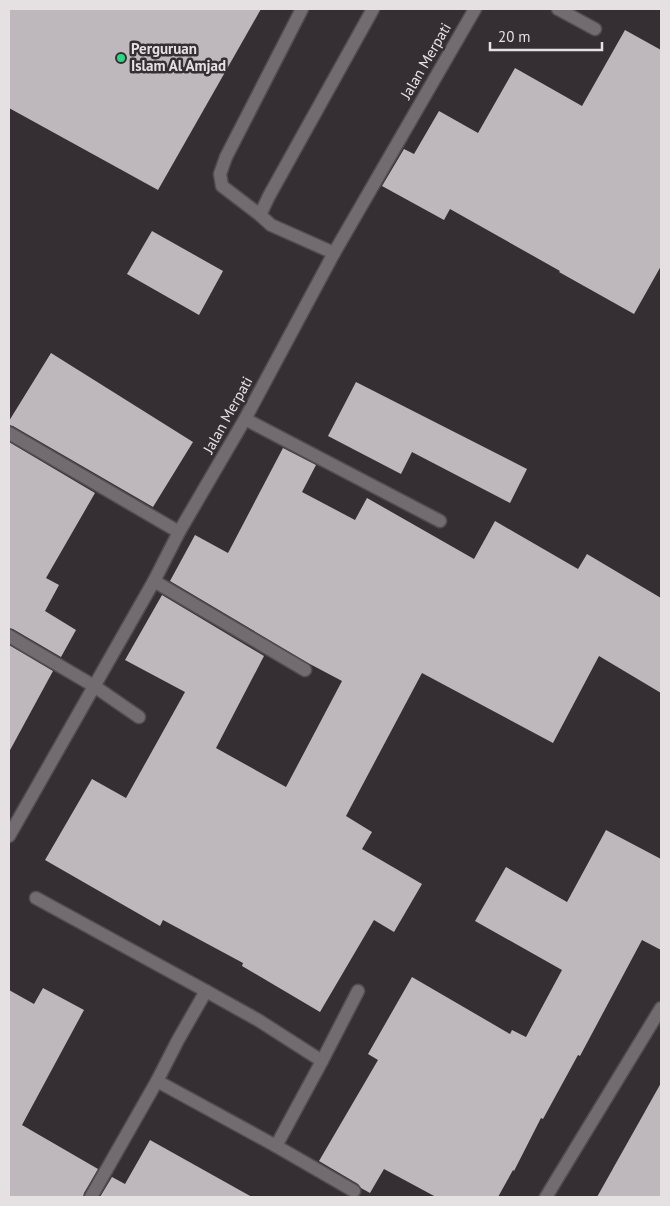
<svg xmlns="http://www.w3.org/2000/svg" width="670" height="1206" font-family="'PT Sans',sans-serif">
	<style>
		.building { fill: #beb7bc }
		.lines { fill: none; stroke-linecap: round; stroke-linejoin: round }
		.lane-casing { stroke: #504c4f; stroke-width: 15 }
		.street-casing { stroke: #504c4f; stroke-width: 15 }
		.lane { stroke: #726b70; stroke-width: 12 }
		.street { stroke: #726b70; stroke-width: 12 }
		.poi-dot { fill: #29d885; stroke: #352f33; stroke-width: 2 }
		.labels { text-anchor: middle; stroke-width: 5; stroke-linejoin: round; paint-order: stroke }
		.poi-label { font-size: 15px; font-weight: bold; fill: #e5e1e3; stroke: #352f33; text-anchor: start }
		.street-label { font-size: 15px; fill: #e5e1e3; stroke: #352f33 }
	</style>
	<rect width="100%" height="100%" fill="#352f33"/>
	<g class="building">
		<path d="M9,9H261L158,190L9,108Z"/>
		<path d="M625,30L661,50V266L634,314L559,272L560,271L450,209L444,220L382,186L404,149L414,154L439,111L478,133L515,68L582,106Z"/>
		<path d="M152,231L223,271L199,315L127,274Z"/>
		<path d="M51,353L193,442L153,507L13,426L9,425V421Z"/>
		<path d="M356,382L527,469L510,503L412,452L401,474L328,436Z"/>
		<path d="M9,442L95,493L46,578L59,585L45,611L76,630L61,657L13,629L9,628Z"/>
		<path d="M283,448L316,465L302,492L355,520L367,498L474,559L495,521L578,569L587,554L661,598V693L599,656L553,743L422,673L346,816L372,832L362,849L422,884L394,932L374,920L320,1012L242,966L243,963L163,920L160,926L45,860L92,779L126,798L185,692L125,660L162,595L264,656L216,748L286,787L342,681L308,663L170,581L195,535L228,553Z"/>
		<path d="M9,645L53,671L9,752Z"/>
		<path d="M606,830L661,859V950L642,940L580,1056L578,1055L543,1119L541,1118L514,1171L513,1170L498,1197H436L384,1169L370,1193L361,1188L358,1184L319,1161L378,1060L368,1054L412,977L510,1034L512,1030L526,1037L562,970L475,921L506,867L567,902Z"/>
		<path d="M43,988L84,1010L22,1125L98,1169L84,1193L83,1197H9V990L34,1004Z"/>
		<path d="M661,1083V1197H597Z"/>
		<path d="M150,1140L252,1197H100L112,1177L125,1184Z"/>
	</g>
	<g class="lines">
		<defs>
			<g id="lane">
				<path d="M260,215L222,186L220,174L226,157L302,9"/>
				<path d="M334,253L271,225L260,215L269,196L373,9"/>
				<path d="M245,419L440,521"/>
				<path d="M154,581L305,670"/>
				<path d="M94,686L139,717"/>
			</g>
			<g id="street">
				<path d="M558,9L595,29"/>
				<path d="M9,433L179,532"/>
				<path d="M9,636L94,686"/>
				<path d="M9,836L154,581L179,532L245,419L334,253L475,9"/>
				<path d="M36,898L206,991"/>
				<path d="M157,1081L276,1146L354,1191"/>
				<path d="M276,1146L322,1061L358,991"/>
				<path d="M91,1197L157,1081L178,1040L206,991L258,1020L322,1061"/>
				<path d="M546,1197L661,1008"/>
			</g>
		</defs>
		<use href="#lane" class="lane-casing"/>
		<use href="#street" class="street-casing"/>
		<use href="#lane" class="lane"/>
		<use href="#street" class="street"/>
	</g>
	<circle class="poi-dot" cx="121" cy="58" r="5"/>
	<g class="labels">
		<g class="poi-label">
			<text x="131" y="54">Perguruan<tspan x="131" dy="17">Islam Al Amjad</tspan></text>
		</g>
		<g class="street-label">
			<text transform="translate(426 61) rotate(-60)" y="5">Jalan Merpati</text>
			<text transform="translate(228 415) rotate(-61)" y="5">Jalan Merpati</text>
		</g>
	</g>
	<rect width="670" height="1206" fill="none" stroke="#e5e1e3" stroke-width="20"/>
	<path d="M490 42v8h112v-8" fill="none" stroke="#e5e1e3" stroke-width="2.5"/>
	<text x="498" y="42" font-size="15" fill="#e5e1e3" stroke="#352f33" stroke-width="4" paint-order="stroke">20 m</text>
</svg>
